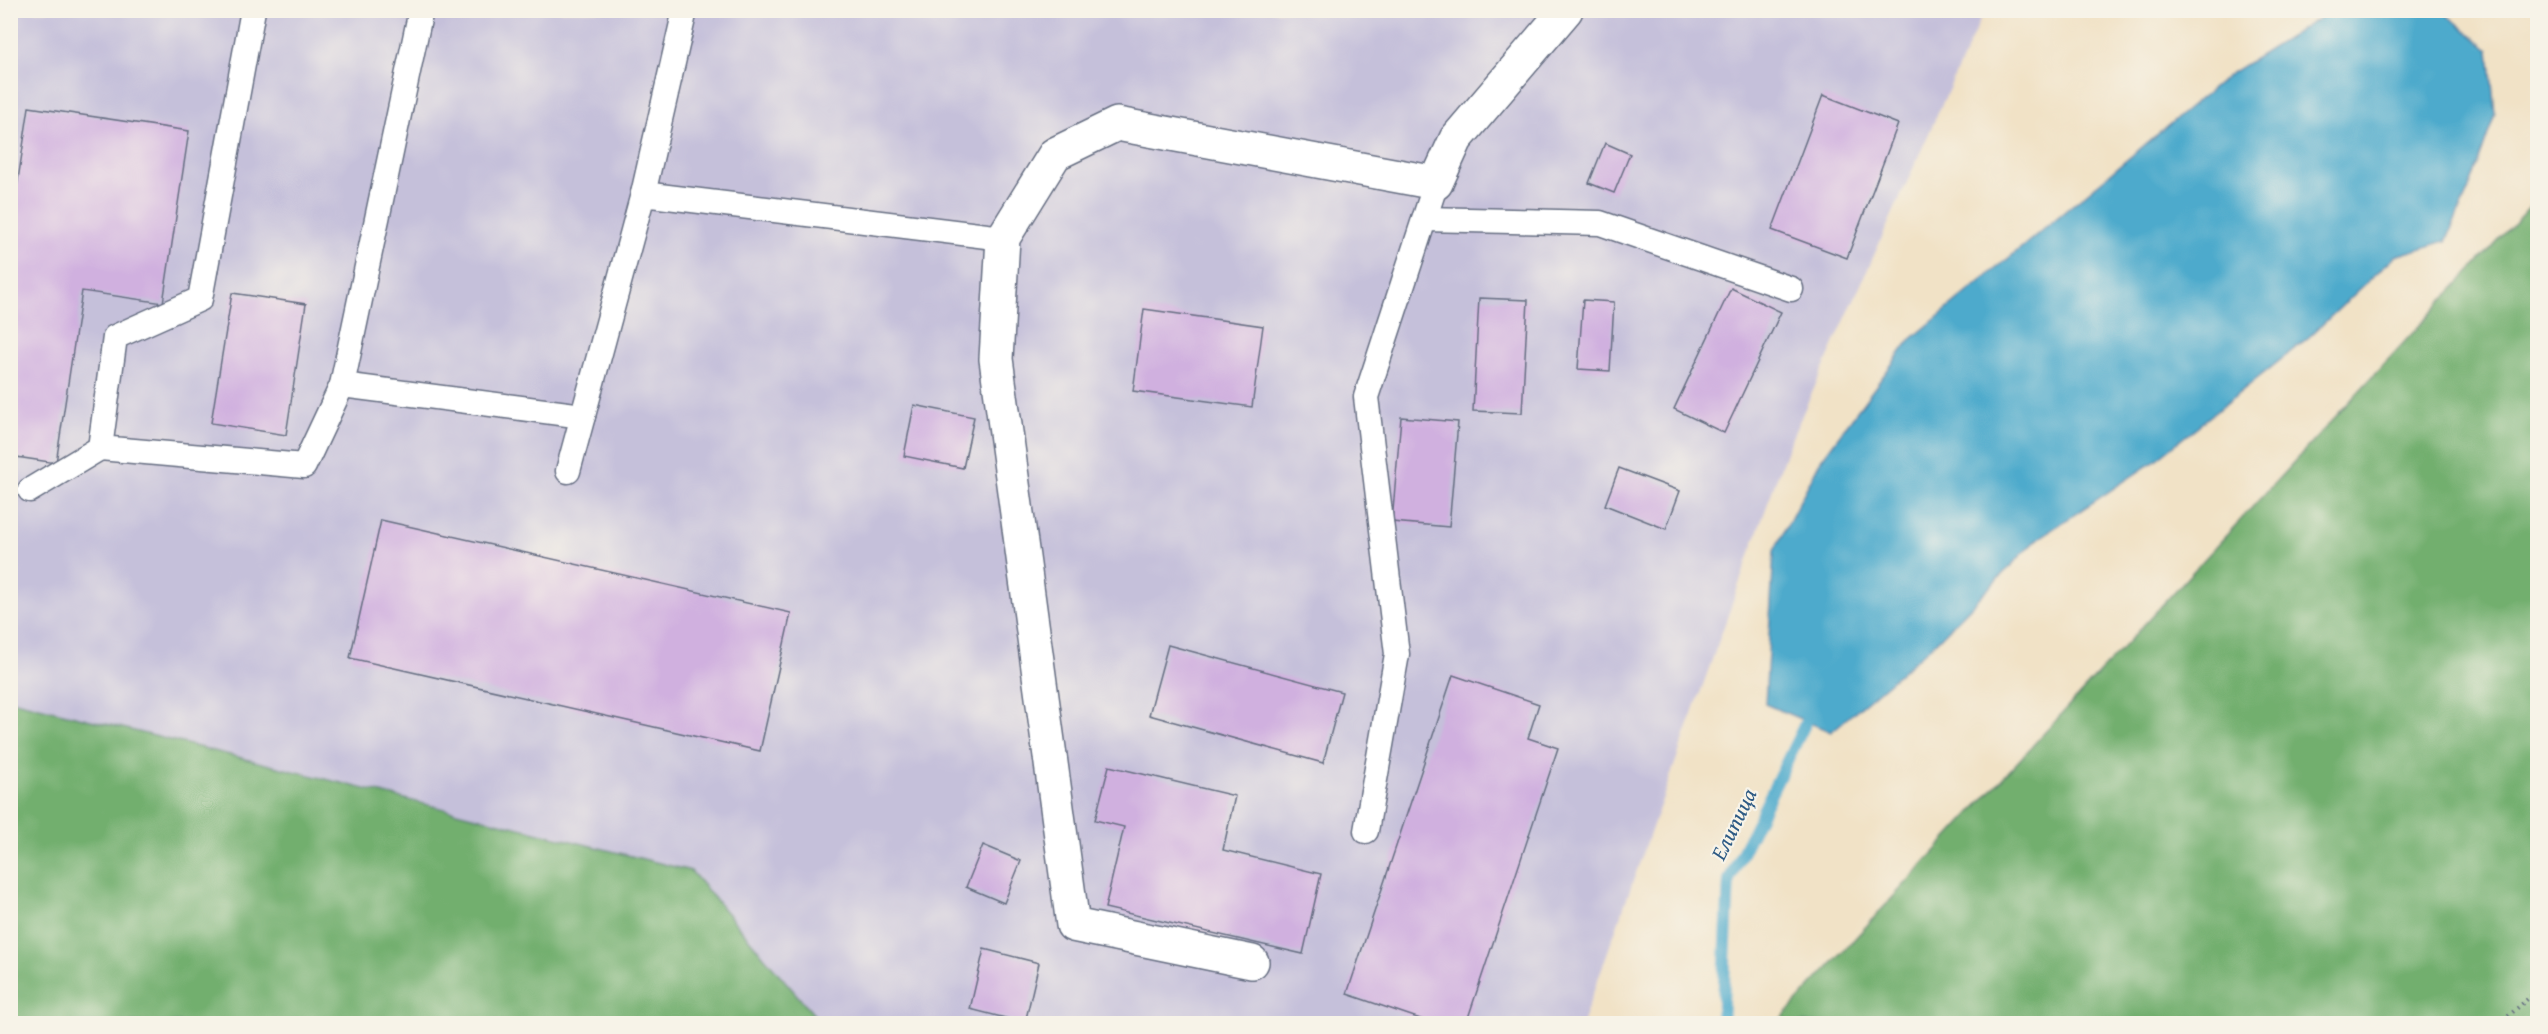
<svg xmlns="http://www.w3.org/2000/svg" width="2548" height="1034" font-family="'Gentium Book Plus',serif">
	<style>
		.industrial { fill: #c5c0da }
		.forest { fill: #72af6e; stroke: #466f66; stroke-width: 1.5 }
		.water { fill: #4eaacc; stroke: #346c95; stroke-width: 1.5 }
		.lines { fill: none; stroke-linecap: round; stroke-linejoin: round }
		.stream { stroke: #4eaacc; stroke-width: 12 }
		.building { fill: #d0b0df }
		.lane-casing { stroke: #666e82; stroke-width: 27 }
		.street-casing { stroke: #666e82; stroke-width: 36 }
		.path { stroke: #666e82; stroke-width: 4; stroke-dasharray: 1.5 4.5; stroke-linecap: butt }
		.lane { stroke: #fff; stroke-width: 24 }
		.street { stroke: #fff; stroke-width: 33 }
		.labels { text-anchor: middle; stroke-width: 4.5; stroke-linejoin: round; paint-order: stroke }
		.water-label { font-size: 22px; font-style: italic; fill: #2d5a84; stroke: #f7f3e8 }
	</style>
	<rect width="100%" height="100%" fill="#f7f3e8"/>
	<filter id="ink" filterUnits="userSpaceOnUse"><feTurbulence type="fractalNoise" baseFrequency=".0167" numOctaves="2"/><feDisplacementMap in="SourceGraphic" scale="12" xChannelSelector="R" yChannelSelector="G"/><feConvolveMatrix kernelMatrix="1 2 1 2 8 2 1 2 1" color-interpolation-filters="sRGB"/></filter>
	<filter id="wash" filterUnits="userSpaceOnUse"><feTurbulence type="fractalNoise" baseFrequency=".008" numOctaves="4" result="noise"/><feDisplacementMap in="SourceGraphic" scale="24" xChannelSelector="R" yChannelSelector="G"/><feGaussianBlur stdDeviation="1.35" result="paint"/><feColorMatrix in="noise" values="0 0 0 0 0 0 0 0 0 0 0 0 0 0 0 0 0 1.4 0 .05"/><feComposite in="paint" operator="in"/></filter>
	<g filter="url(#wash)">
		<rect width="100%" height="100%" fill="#f1e2c6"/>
		<path class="industrial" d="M10,11H1984L1789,444L1582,1024L821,1023L691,871L11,700Z"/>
		<g class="forest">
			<path d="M2537,198V1023H1777Z"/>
			<path d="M11,700L691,871L821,1023H11Z"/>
		</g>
		<path class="water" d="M2331,11H2435L2445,13L2489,50L2495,114L2469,189L2446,241L2395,256L2309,337L2153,462L2035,541L1935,643L1831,732L1765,704L1774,551L1821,460L1909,341L2230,74Z"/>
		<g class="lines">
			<path class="stream" d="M1722,1024L1729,880L1806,722"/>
		</g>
		<g id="blocks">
			<g class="building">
				<path d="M1823,95L1898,124L1847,258L1772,230Z"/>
				<path d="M29,107L189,131L163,303L82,291L56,463L10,456V233Z"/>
				<path d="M1605,143L1630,154L1614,193L1589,183Z"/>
				<path d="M1731,288L1781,312L1724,433L1674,409Z"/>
				<path d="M232,293L306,304L286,435L211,423Z"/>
				<path d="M1479,298L1528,300L1522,413L1473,411Z"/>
				<path d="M1583,300L1614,302L1610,371L1578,369Z"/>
				<path d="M1144,309L1263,326L1252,407L1133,391Z"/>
				<path d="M914,405L974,417L963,468L904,456Z"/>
				<path d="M1401,417L1458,422L1449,527L1392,522Z"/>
				<path d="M1619,468L1680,491L1666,529L1605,505Z"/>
				<path d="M381,520L791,613L760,751L350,658Z"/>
				<path d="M1168,645L1342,692L1323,763L1149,715Z"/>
				<path d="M1453,675L1539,704L1528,738L1558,748L1466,1024H1435L1347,994Z"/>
				<path d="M1109,766L1235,796L1223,850L1321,874L1303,954L1105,908L1124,827L1095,820Z"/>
				<path d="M983,845L1021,861L1004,903L966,887Z"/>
				<path d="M984,949L1039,963L1025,1023L970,1009Z"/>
			</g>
		</g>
	</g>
	<g filter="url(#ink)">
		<use href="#blocks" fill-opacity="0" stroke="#666e82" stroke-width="1.5"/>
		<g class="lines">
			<defs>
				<g id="lane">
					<path d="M253,10L200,299L115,337L100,448L304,466L342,385"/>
					<path d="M421,10L342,385L583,416"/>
					<path d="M643,194L685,10"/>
					<path d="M1424,219L1600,223L1791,289"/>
					<path d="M568,471L643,194L1003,238"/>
					<path d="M30,490L100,448"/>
					<path d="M1366,831L1397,654L1366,397L1436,183"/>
				</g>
				<path id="street" d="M1252,962L1073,925L996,359L1003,238L1055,154L1117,124L1436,183L1456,139L1566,10"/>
			</defs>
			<use href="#lane" class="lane-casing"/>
			<use href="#street" class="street-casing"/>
			<path class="path" d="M2499,1024L2538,990"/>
			<use href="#lane" class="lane"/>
			<use href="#street" class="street"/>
		</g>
	</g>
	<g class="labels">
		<g class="water-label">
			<text transform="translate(1733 824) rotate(-64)" y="8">Елипица</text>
		</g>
	</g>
	<rect width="2548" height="1034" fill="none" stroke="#f7f3e8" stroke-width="36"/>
</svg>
